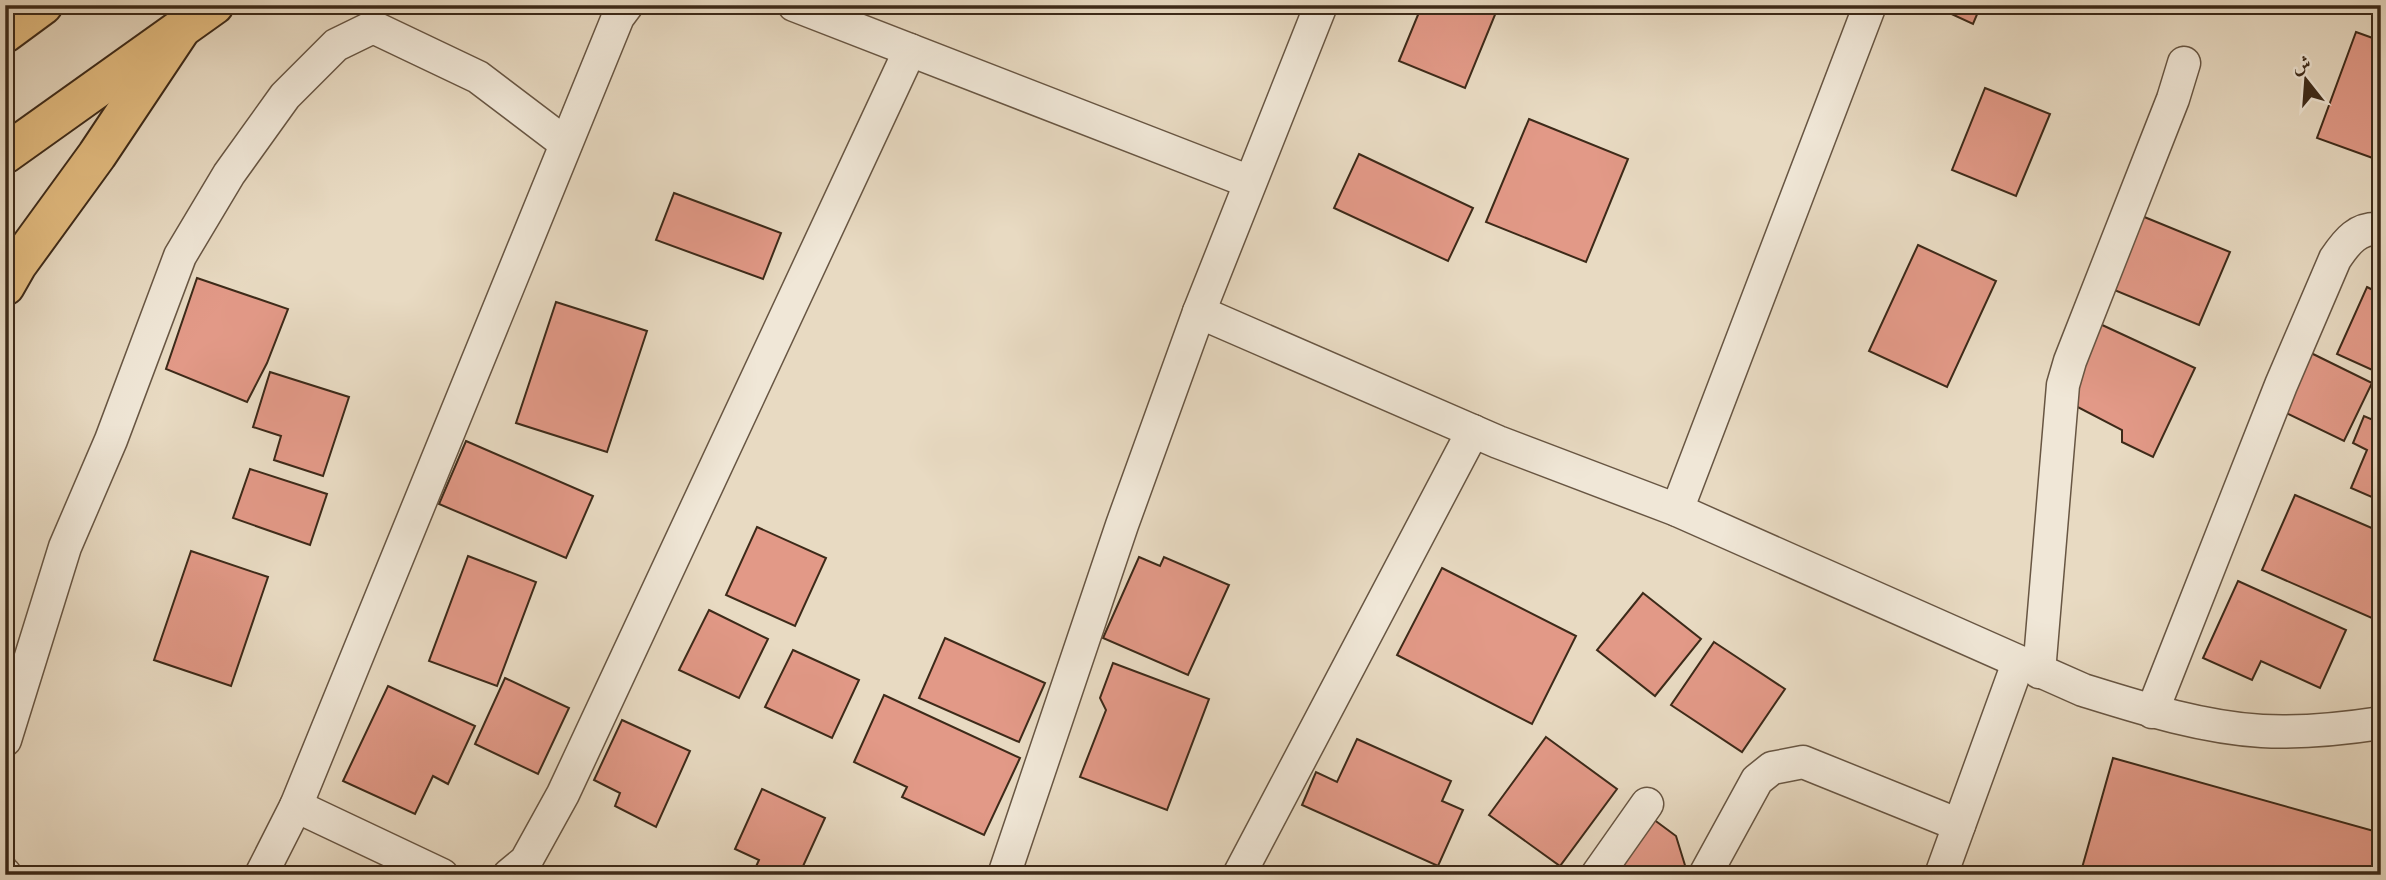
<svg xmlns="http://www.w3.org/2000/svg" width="2386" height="880" font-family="'Libre Caslon Text',Amiri,serif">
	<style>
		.building { fill: #e29987; stroke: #3d2a19; stroke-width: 2 }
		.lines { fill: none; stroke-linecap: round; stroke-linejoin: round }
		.street-casing { stroke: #685643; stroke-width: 35 }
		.primary-casing { stroke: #3d2a19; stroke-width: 42 }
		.highway-casing { stroke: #3d2a19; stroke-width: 42 }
		.street { stroke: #f0e7d7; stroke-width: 32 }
		.primary { stroke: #e4bd81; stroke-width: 38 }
		.highway { stroke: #e4bd81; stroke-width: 38 }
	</style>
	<rect width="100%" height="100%" fill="#e8dac2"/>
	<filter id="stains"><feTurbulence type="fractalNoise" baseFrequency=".00286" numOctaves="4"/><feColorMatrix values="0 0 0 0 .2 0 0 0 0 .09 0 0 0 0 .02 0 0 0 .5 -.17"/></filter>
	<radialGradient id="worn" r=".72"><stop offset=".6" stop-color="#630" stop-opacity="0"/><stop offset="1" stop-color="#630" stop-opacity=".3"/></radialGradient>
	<g class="building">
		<path d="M1422,5H1499L1465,88L1399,61Z"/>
		<path d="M1932,5H1981L1973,24Z"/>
		<path d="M2356,32L2381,41V161L2317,138Z"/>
		<path d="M1985,88L2050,114L2016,196L1952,170Z"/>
		<path d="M1529,119L1628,159L1586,262L1486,222Z"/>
		<path d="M1359,154L1473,208L1448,261L1334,208Z"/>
		<path d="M674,193L781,233L763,279L656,240Z"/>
		<path d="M2137,214L2230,252L2199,325L2107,287Z"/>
		<path d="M1918,245L1996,281L1947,387L1869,351Z"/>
		<path d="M197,278L288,309L267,363L247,402L166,369Z"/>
		<path d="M2367,287L2381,294V386L2372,383L2377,372L2337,354Z"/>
		<path d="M556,302L647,331L607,452L516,423Z"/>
		<path d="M2100,324L2195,368L2153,457L2122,442V430L2068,402Z"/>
		<path d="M2311,353L2372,383L2344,441L2282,411Z"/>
		<path d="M270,372L349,397L323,476L274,460L281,436L253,427Z"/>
		<path d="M2380,403H2381V501L2351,488L2367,450L2353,443L2364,416L2373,420Z"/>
		<path d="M466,441L593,496L566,558L439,504Z"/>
		<path d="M250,469L327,494L310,545L233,518Z"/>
		<path d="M2295,495L2381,532V622L2262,570Z"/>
		<path d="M757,527L826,558L795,626L726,595Z"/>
		<path d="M191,551L268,577L231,686L154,660Z"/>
		<path d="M468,556L536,582L497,686L429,661Z"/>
		<path d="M1139,557L1160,566L1164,557L1229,585L1188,675L1103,638Z"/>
		<path d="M1442,568L1576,636L1532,724L1397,655Z"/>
		<path d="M2238,581L2346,630L2320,688L2261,661L2252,680L2203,658Z"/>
		<path d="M1643,593L1701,639L1655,696L1597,650Z"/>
		<path d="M709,610L768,639L739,698L679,670Z"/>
		<path d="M945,638L1045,683L1019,742L919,698Z"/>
		<path d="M1714,642L1785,689L1742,752L1671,705Z"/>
		<path d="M793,650L859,680L832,738L765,707Z"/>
		<path d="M1113,663L1209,699L1167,810L1080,777L1106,710L1100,698Z"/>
		<path d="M505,678L569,708L538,774L475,744Z"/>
		<path d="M388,686L475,726L448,784L433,776L415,814L343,781Z"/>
		<path d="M884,695L1020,758L984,835L902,797L907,787L854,762Z"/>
		<path d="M622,720L690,751L656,827L615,806L620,793L594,780Z"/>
		<path d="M1546,737L1617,789L1560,866L1489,815Z"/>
		<path d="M1357,739L1451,781L1442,801L1463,810L1438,866L1302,805L1316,772L1337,782Z"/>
		<path d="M2113,758L2381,833V875H2080Z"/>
		<path d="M762,789L825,818L799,875H757L753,873L759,860L735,849Z"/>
		<path d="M1649,816L1676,836L1688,875H1604Z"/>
	</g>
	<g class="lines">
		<defs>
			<g id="street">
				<path d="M794,5L1250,182"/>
				<path d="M1199,312L1498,442L1677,510L2083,690C2141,708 2200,727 2262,731C2300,733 2342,729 2381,723"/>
				<path d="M1677,510L1870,5"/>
				<path d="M2039,672L2063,385L2070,361L2173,99L2184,63"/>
				<path d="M2152,712L2281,385L2335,259C2347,241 2358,227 2381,229"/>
				<path d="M5,740L65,547L111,440L180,256L229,174L285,96L336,45L373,27L478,77L565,143"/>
				<path d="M296,806L442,875"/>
				<path d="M5,874V875"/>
				<path d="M261,875L296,806L618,17L627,5"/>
				<path d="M509,875L526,861L563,794L910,50"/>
				<path d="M1004,875L1122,525L1199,312L1321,5"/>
				<path d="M1239,875L1473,431"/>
				<path d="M1597,875L1647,804"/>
				<path d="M1705,875L1757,780L1772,768L1803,762L1959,825"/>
				<path d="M1941,875L2018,663"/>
			</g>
			<g id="primary">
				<path d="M5,33L43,5"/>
				<path d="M5,154L214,5"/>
			</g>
			<path id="highway" d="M5,286L17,265L97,155L179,32"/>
		</defs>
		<use href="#street" class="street-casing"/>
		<use href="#primary" class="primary-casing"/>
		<use href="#highway" class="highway-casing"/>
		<use href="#street" class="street"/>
		<use href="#primary" class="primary"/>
		<use href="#highway" class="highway"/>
	</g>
	<rect width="2386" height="880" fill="none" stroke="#e8dac2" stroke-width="28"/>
	<rect x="7" y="7" width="2372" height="866" fill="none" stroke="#3d2a19" stroke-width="3.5"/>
	<rect x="14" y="14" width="2358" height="852" fill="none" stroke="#3d2a19" stroke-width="2"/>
	<g transform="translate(2306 80) rotate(343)" stroke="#f0e7d7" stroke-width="5" paint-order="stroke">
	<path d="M0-5L12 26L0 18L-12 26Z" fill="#3d2a19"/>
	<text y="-10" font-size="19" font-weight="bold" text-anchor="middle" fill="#3d2a19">ش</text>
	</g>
	<rect width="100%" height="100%" filter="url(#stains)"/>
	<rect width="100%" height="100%" fill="url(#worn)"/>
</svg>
